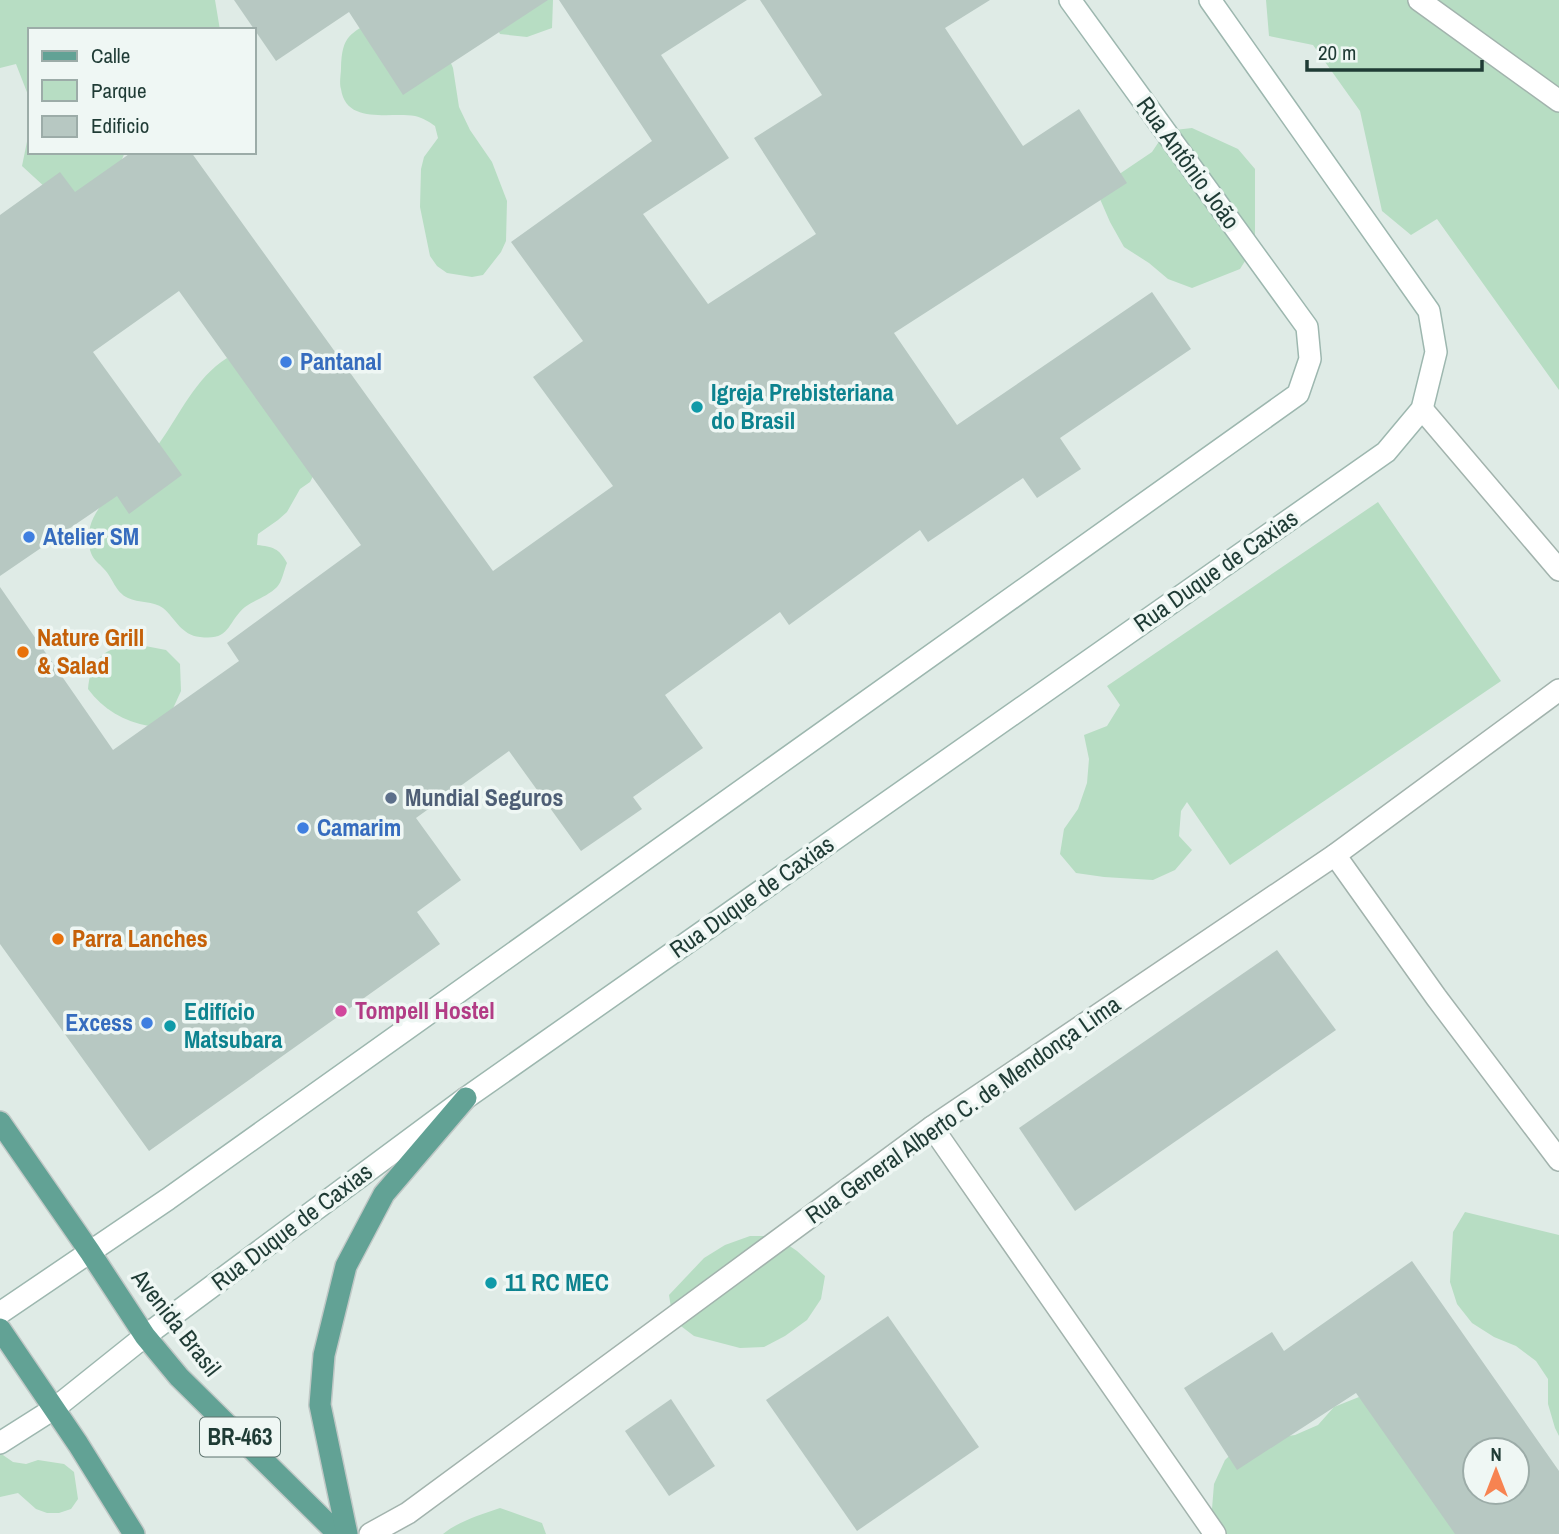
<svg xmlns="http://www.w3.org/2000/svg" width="1559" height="1534" font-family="'Archivo Narrow',sans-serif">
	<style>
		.green { fill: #b7ddc3 }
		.building { fill: #b7c8c2; fill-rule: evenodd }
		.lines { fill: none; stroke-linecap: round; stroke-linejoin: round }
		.lane-casing { stroke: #a2b3ad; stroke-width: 24 }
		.street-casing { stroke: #a2b3ad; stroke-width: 24 }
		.secondary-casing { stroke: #9db7af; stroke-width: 24 }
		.primary-casing { stroke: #c0c8c6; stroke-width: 24 }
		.lane { stroke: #fff; stroke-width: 21 }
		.street { stroke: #fff; stroke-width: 21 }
		.secondary { stroke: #fff; stroke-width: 21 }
		.primary { stroke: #62a295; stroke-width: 21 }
		.shop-dot { fill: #3f7fe0; stroke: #eff7f4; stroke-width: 2.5 }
		.culture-dot { fill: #0f9aa8; stroke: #eff7f4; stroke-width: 2.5 }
		.food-dot { fill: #e8710a; stroke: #eff7f4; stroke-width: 2.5 }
		.service-dot { fill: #5c6f8a; stroke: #eff7f4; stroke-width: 2.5 }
		.hotel-dot { fill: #d1479c; stroke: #eff7f4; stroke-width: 2.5 }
		.labels { text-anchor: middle; stroke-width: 7; stroke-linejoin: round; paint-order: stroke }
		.shield { fill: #eff7f4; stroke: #5d736e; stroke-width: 2 }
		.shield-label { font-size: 23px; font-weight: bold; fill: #1f3b35 }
		.street-label { font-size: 24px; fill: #1f3b35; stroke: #eff7f4 }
		.shop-label { font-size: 24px; font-weight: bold; fill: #366cbe; stroke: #eff7f4; text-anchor: start }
		.culture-label { font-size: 24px; font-weight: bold; fill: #0d838f; stroke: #eff7f4; text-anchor: start }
		.food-label { font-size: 24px; font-weight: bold; fill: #c56008; stroke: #eff7f4; text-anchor: start }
		.service-label { font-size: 24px; font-weight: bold; fill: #4e5e75; stroke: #eff7f4; text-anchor: start }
		.hotel-label { font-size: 24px; font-weight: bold; fill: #b23c85; stroke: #eff7f4; text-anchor: start }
	</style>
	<rect width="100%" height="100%" fill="#dfebe6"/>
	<g class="green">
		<path d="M0,0H215L220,30H30V100L16,64L0,68Z"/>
		<path d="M485,0H553L552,28L527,37L500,34L488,12Z"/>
		<path d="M1266,0H1559V390L1437,219L1411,235L1382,211L1360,111L1313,45L1269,36Z"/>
		<path d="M376,19L433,21L453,68L459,107L470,130L492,162L507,201L506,241L501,252L483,275L472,277L447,273L437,266L430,256L420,207L421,169L424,157L438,138L435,126C428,121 423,118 415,116C390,112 346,125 341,89C339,83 341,74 341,68C342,35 350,34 376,19Z"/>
		<path d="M30,127V152H125L118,169L83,222L22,166Z"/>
		<path d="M1192,128L1238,149L1255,169V245L1240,269L1192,288L1168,279L1149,263L1124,247L1110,222L1100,199L1112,179L1152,152L1166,131Z"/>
		<path d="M227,358L327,450L310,482L300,489L287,512L278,520L258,534L257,545C273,547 279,548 287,563C284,570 282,582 277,587C268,596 255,600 245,607C227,622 231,641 200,637C181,635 176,619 163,608C154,601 138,603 128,598C115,592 113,578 104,569C99,563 94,561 91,553C88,545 89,535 90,527C97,498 140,469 158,445C180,415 195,378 227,358Z"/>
		<path d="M1378,502L1501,681L1230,865L1187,802L1181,811L1179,836L1192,850L1175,870L1153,880L1104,877L1076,873L1060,854L1064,829L1078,809L1087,783L1089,759L1084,735L1107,726L1120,705L1107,686Z"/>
		<path d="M128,645H140L166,650L180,664L181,691L170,715L149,726C124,722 103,709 88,689C90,663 101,649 128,645Z"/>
		<path d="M1465,1212L1559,1235V1436L1555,1428L1548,1404V1379L1536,1361L1516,1346L1494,1337L1472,1323L1457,1304L1450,1282L1453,1232Z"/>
		<path d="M750,1236H775L797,1251L825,1276L821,1299L807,1320L785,1336L764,1347L740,1348L694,1336L673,1320L669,1295L704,1258L725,1245Z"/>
		<path d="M1359,1397L1479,1534H1210L1214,1484L1225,1460L1244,1442L1295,1435L1318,1425L1334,1407Z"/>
		<path d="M0,1453L13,1462L26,1464L38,1460L64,1464L74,1472L78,1499L71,1509L59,1513H47L36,1509L18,1493L0,1497Z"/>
		<path d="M500,1508L542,1523L546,1534H443C459,1521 480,1515 500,1508Z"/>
	</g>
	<g class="building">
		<path d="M234,0H548L403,95L349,12L276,61Z"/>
		<path d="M559,0H747L661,55L729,158L643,214L708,304L816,234L754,138L822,95L760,0H990L945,28L1023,146L1079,109L1127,183L894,333L957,425L1152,292L1191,349L1060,438L1081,469L1037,498L1023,478L928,542L920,530L789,625L780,612L665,695L703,748L633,797L642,809L581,851L509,751L416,818L461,880L417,912L440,944L149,1151L0,944V587L113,750L239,661L227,643L361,545L179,291L93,352L182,475L129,514L117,496L0,576V215L60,172L75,192L132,152H191L493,571L613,486L533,377L583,341L511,242L652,141Z"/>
		<path d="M1277,950L1336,1030L1075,1211L1019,1128Z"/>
		<path d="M1412,1261L1559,1471V1534H1455L1356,1393L1237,1470L1184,1388L1272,1332L1284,1351ZM1475,1450H1517V1492H1475Z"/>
		<path d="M888,1316L979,1447L857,1531L766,1400Z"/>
		<path d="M671,1399L715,1466L669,1496L625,1431Z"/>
	</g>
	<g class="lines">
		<defs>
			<path id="lane" d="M1335,855L1436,997L1559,1160"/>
			<g id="street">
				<path d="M1419,0L1559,101"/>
				<path d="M1422,409L1559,570"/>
				<path d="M932,1127L1215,1534"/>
				<path d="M370,1534L408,1513L932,1127L1335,855L1559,690"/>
			</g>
			<g id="secondary">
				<path d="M0,1313L168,1199L1298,394L1310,359L1307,327L1070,0"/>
				<path d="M0,1443L55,1408L145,1336L466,1098L1386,452L1422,409L1436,352L1429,311L1210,0"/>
			</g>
			<g id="primary">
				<path d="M0,1122L90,1252L145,1336L179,1377L338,1534"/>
				<path d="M0,1329L78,1444L134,1534"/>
				<path d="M347,1534L320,1405L324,1355L346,1266L384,1194L466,1098"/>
			</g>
		</defs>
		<use href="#lane" class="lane-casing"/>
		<use href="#street" class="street-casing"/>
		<use href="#secondary" class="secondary-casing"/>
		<use href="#primary" class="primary-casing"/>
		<use href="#lane" class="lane"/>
		<use href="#street" class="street"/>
		<use href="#secondary" class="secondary"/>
		<use href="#primary" class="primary"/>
	</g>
	<g class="shop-dot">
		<circle cx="286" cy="362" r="7"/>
		<circle cx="29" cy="537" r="7"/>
		<circle cx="303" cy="828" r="7"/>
		<circle cx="147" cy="1023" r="7"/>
	</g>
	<g class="culture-dot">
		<circle cx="697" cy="407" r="7"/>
		<circle cx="170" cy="1026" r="7"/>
		<circle cx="491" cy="1283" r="7"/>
	</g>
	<g class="food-dot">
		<circle cx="23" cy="652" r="7"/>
		<circle cx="58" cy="939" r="7"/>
	</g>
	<circle class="service-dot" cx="391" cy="798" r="7"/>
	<circle class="hotel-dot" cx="341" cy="1011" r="7"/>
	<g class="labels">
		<rect class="shield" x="200" y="1417.5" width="80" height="39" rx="5"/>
		<g class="shield-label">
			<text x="240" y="1445">BR-463</text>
		</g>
		<g class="street-label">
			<text transform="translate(1188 163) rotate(54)" y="8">Rua Antônio João</text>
			<text transform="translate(1216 571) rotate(-35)" y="8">Rua Duque de Caxias</text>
			<text transform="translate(752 897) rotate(-35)" y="8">Rua Duque de Caxias</text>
			<text transform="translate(963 1110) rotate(-35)" y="8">Rua General Alberto C. de Mendonça Lima</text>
			<text transform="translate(292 1227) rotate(-37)" y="8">Rua Duque de Caxias</text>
			<text transform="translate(176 1323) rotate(52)" y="8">Avenida Brasil</text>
		</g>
		<g class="shop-label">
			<text x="300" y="370">Pantanal</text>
			<text x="43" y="545">Atelier SM</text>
			<text x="317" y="836">Camarim</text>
			<text x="133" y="1031" text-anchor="end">Excess</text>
		</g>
		<g class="culture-label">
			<text x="711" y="401">Igreja Prebisteriana<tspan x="711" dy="28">do Brasil</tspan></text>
			<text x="184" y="1020">Edifício<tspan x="184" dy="28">Matsubara</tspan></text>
			<text x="505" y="1291">11 RC MEC</text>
		</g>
		<g class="food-label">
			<text x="37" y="646">Nature Grill<tspan x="37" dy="28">&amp; Salad</tspan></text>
			<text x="72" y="947">Parra Lanches</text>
		</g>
		<g class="service-label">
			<text x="405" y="806">Mundial Seguros</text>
		</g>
		<g class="hotel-label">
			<text x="355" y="1019">Tompell Hostel</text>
		</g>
	</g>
	<rect x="28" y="28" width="228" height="126" fill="#eff7f4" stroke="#9caca8" stroke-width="2"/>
	<rect x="42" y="51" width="35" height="10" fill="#62a295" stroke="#9caca8" stroke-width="2"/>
	<text x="91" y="63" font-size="21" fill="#1f3b35">Calle</text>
	<rect x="42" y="80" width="35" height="21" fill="#b7ddc3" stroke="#9caca8" stroke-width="2"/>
	<text x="91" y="98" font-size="21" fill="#1f3b35">Parque</text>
	<rect x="42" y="116" width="35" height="21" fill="#b7c8c2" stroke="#9caca8" stroke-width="2"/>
	<text x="91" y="133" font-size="21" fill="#1f3b35">Edificio</text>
	<g transform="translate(1496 1471)"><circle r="33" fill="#eff7f4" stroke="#9caca8" stroke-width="2"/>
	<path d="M0-5L12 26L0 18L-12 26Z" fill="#f78351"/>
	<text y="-10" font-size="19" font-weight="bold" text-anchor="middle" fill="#1f3b35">N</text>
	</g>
	<path d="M1307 60v10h175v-10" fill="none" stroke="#1f3b35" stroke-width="3.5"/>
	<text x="1318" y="60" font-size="21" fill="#1f3b35" stroke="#eff7f4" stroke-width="5" paint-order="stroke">20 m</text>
</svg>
